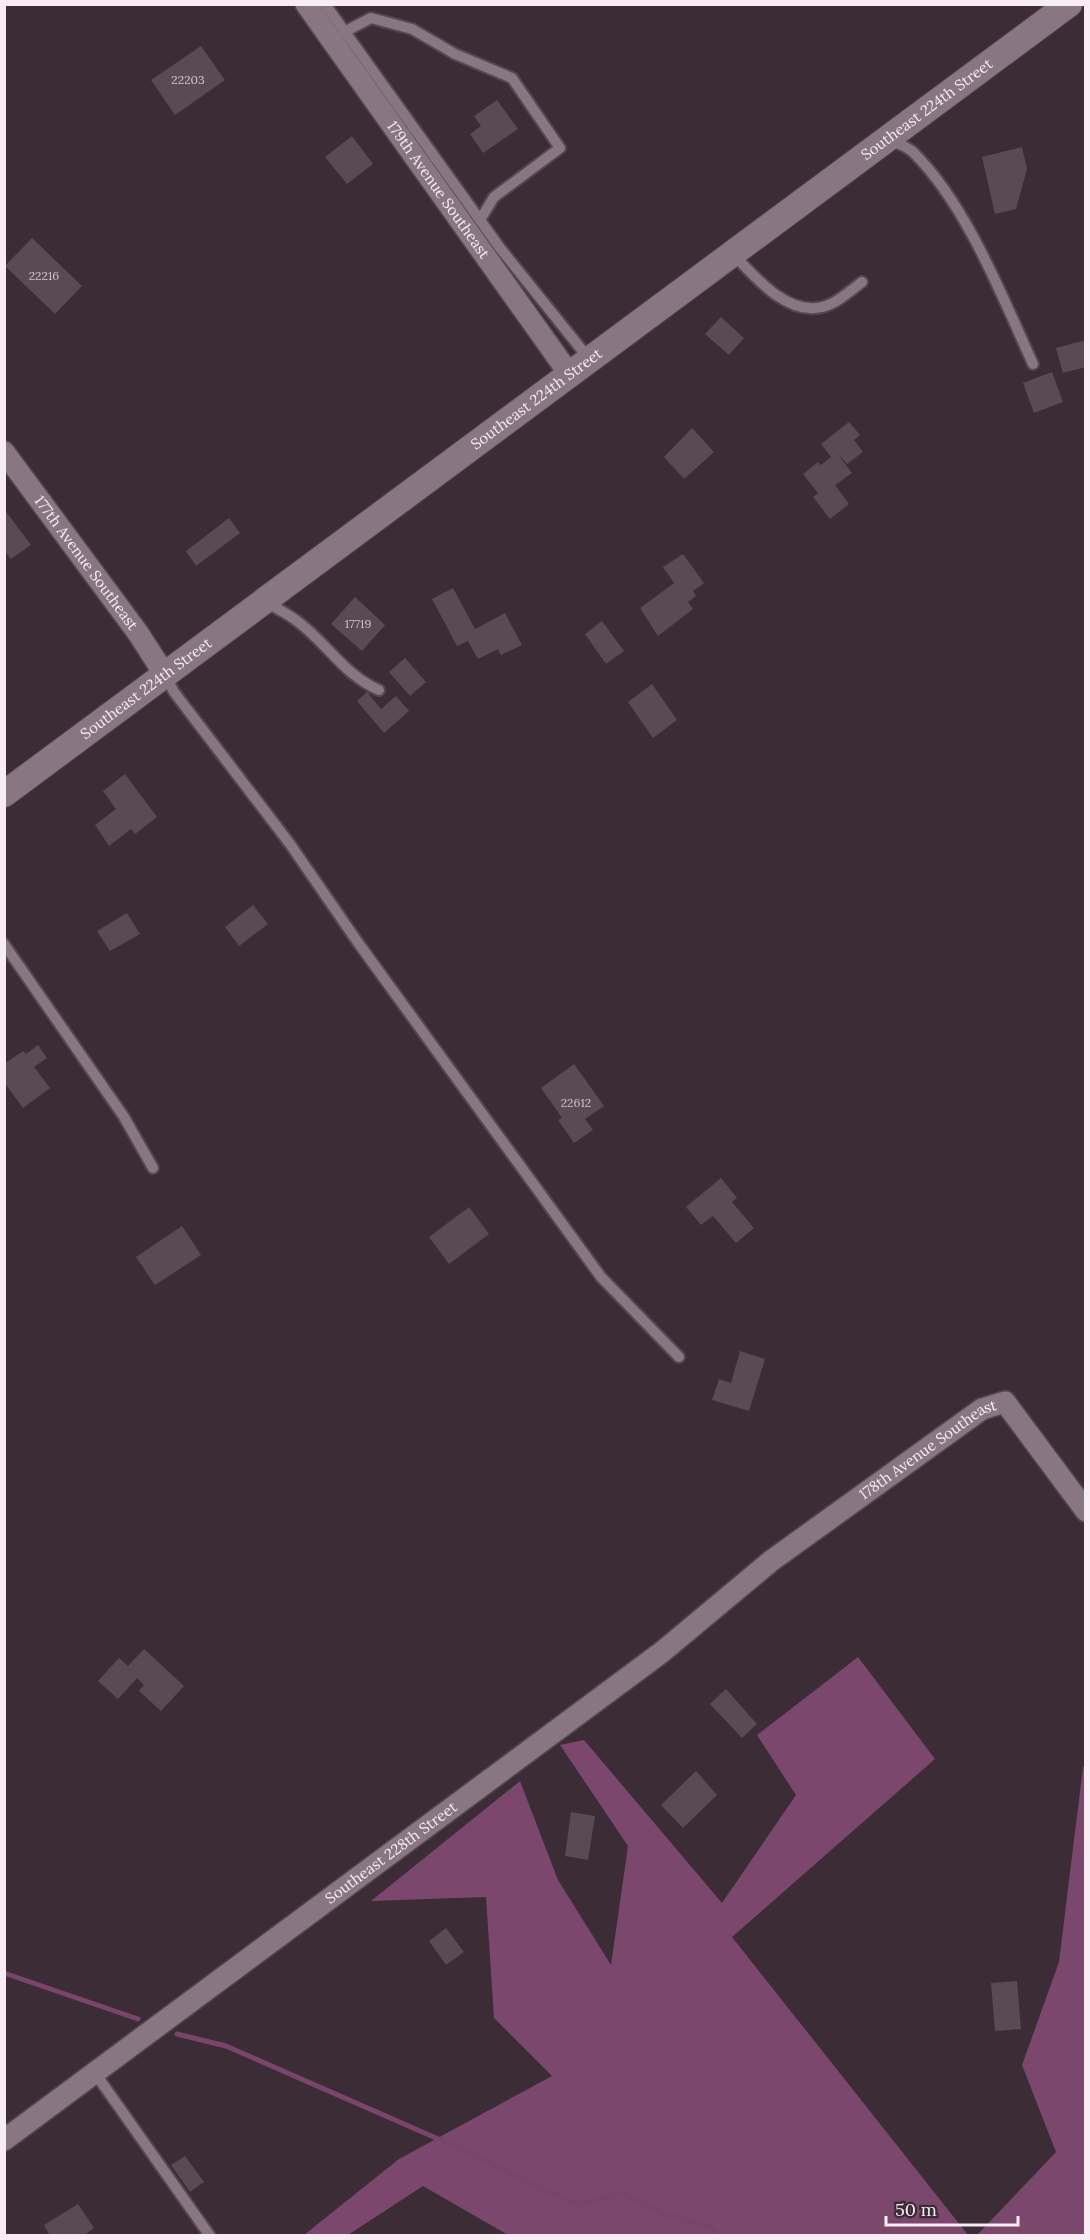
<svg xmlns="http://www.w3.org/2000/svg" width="1090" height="2240" font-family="Lora,serif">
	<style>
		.forest { fill: #7c476c }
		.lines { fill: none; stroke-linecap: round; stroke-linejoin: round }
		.stream { stroke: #7a456b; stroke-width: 5 }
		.building { fill: #594a54 }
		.service-casing { stroke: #544850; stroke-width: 14 }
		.minor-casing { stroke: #544850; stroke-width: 24 }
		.tertiary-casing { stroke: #544850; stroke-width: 28 }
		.service { stroke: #887782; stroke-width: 10 }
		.minor { stroke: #887782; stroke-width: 21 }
		.tertiary { stroke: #887782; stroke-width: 26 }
		.labels { text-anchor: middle; stroke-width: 4.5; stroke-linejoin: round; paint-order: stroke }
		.number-label { font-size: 12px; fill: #d0c4cb }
		.street-label { font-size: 15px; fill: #f7edf3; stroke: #3b2c36 }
	</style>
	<rect width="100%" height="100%" fill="#3b2c36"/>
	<g class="forest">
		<path d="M858,1657L935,1759L732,1937L968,2235H508L423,2186L348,2235H304L399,2159L552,2076L494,2018L486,1897L371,1901L520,1781L558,1880L611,1965L628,1846L560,1745L584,1740L722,1903L796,1795L757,1735Z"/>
		<path d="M1085,1766V2235H977L1056,2152L1022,2065L1059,1962L1083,1767Z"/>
	</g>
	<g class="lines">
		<g class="stream">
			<path d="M4,1973L138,2019"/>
			<path d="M177,2034L226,2046L452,2145L578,2205L621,2193L662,2213L709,2226L719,2236"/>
		</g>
	</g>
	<g class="building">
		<path d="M201,46L225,80L175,115L151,80Z"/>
		<path d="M497,100L518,129L483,153L470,134L481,126L474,116Z"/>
		<path d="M352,136L373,164L347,184L325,157Z"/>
		<path d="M1022,147L1027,169L1016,209L995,214L982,157Z"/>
		<path d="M32,238L82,286L55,314L5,266Z"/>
		<path d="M721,317L744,338L729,355L705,334Z"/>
		<path d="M1086,340V367L1063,373L1056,348Z"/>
		<path d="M1052,372L1063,402L1034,413L1023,383Z"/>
		<path d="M849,422L860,435L854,440L863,452L847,464L837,453L852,473L835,485L849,504L830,519L813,497L818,493L803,474L818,462L821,465L831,457L821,444Z"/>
		<path d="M692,428L714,452L684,479L664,457Z"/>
		<path d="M4,509L31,545L11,559L4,550Z"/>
		<path d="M229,518L240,533L196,566L186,551Z"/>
		<path d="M683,554L704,583L693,591L696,596L688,602L693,609L658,636L640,608L674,583L663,567Z"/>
		<path d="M453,588L475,629L505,613L522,645L501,655L498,649L478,659L468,641L457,646L432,599Z"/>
		<path d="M355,597L385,625L362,651L331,624Z"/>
		<path d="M602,621L624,651L606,664L585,634Z"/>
		<path d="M405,658L426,682L410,696L389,672Z"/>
		<path d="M652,684L677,720L653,738L628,702Z"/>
		<path d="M367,692L381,709L396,696L409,711L384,733L357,701Z"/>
		<path d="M125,774L157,817L135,834L131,829L109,846L95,825L116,809L103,791Z"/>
		<path d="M253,905L268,924L239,946L225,927Z"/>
		<path d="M127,913L140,934L110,951L97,931Z"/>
		<path d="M38,1045L47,1058L34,1067L50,1088L23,1108L4,1082V1064L23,1051L26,1054Z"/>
		<path d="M574,1064L604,1106L585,1119L593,1130L574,1143L558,1120L562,1118L541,1088Z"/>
		<path d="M721,1178L737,1198L732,1202L754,1228L736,1243L713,1216L701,1225L686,1207Z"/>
		<path d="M469,1207L489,1234L449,1264L429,1237Z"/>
		<path d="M182,1226L201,1255L155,1285L136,1257Z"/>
		<path d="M740,1351L765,1359L749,1411L712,1400L719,1379L731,1383Z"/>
		<path d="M144,1649L184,1686L161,1711L139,1691L144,1685L137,1678L118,1699L98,1681L119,1658L128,1666Z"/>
		<path d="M726,1689L757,1724L742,1738L710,1704Z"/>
		<path d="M696,1771L717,1795L683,1828L661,1805Z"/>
		<path d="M571,1812L595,1816L588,1860L565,1856Z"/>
		<path d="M446,1928L464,1952L446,1965L429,1941Z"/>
		<path d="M1017,1981L1021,2029L995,2031L991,1983Z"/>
		<path d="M185,2156L204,2182L190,2192L171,2165Z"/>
		<path d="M78,2204L94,2228L83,2236H50L44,2225Z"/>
	</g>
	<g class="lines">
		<defs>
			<g id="service">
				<path d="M325,4L500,248L590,360"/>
				<path d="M344,32L371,18L412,29L455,54L512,78L560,148L494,197L480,220"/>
				<path d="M888,139C896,143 907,146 913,152C966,204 1002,296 1033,364"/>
				<path d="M733,254C754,276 787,316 822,307C836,304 850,291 862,282"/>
				<path d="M265,601C275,608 287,613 297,621C327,643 344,675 379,690"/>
				<path d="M165,675L174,692L290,844L359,944L601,1277L679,1357"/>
				<path d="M4,944L124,1117L153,1168"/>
				<path d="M95,2073L210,2236"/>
			</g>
			<g id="minor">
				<path id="s1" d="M306,4L570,375"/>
				<path id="s2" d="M4,452L138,633L165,675"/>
				<path id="s3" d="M4,2140L662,1652L771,1561L982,1409L1005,1402L1086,1511"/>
			</g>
			<g id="tertiary">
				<path id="s4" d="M4,794L1069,4"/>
			</g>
		</defs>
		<use href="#service" class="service-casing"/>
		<use href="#minor" class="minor-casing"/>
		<use href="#tertiary" class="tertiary-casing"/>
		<use href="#service" class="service"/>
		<use href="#minor" class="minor"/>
		<use href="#tertiary" class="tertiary"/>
	</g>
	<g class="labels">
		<g class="number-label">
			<text x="188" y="84">22203</text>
			<text x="44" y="280">22216</text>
			<text x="358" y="628">17719</text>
			<text x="576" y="1107">22612</text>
		</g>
		<g class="street-label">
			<text dy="5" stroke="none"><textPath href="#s4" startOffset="1149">Southeast 224th Street</textPath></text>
			<text dy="5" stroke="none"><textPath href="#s1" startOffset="228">179th Avenue Southeast</textPath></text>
			<text dy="5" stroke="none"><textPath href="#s4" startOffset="663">Southeast 224th Street</textPath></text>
			<text dy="5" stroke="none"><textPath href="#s2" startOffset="138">177th Avenue Southeast</textPath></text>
			<text dy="5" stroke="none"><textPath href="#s4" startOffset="177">Southeast 224th Street</textPath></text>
			<text dy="5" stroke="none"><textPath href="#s3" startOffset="1154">178th Avenue Southeast</textPath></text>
			<text dy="5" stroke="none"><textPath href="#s3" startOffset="482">Southeast 228th Street</textPath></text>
		</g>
	</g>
	<rect width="1090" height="2240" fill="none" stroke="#f7edf3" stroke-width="12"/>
	<path d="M886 2216v9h132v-9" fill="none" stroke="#f7edf3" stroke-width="3"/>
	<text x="895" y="2216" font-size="18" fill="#f7edf3" stroke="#3b2c36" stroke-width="4.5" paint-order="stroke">50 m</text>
</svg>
